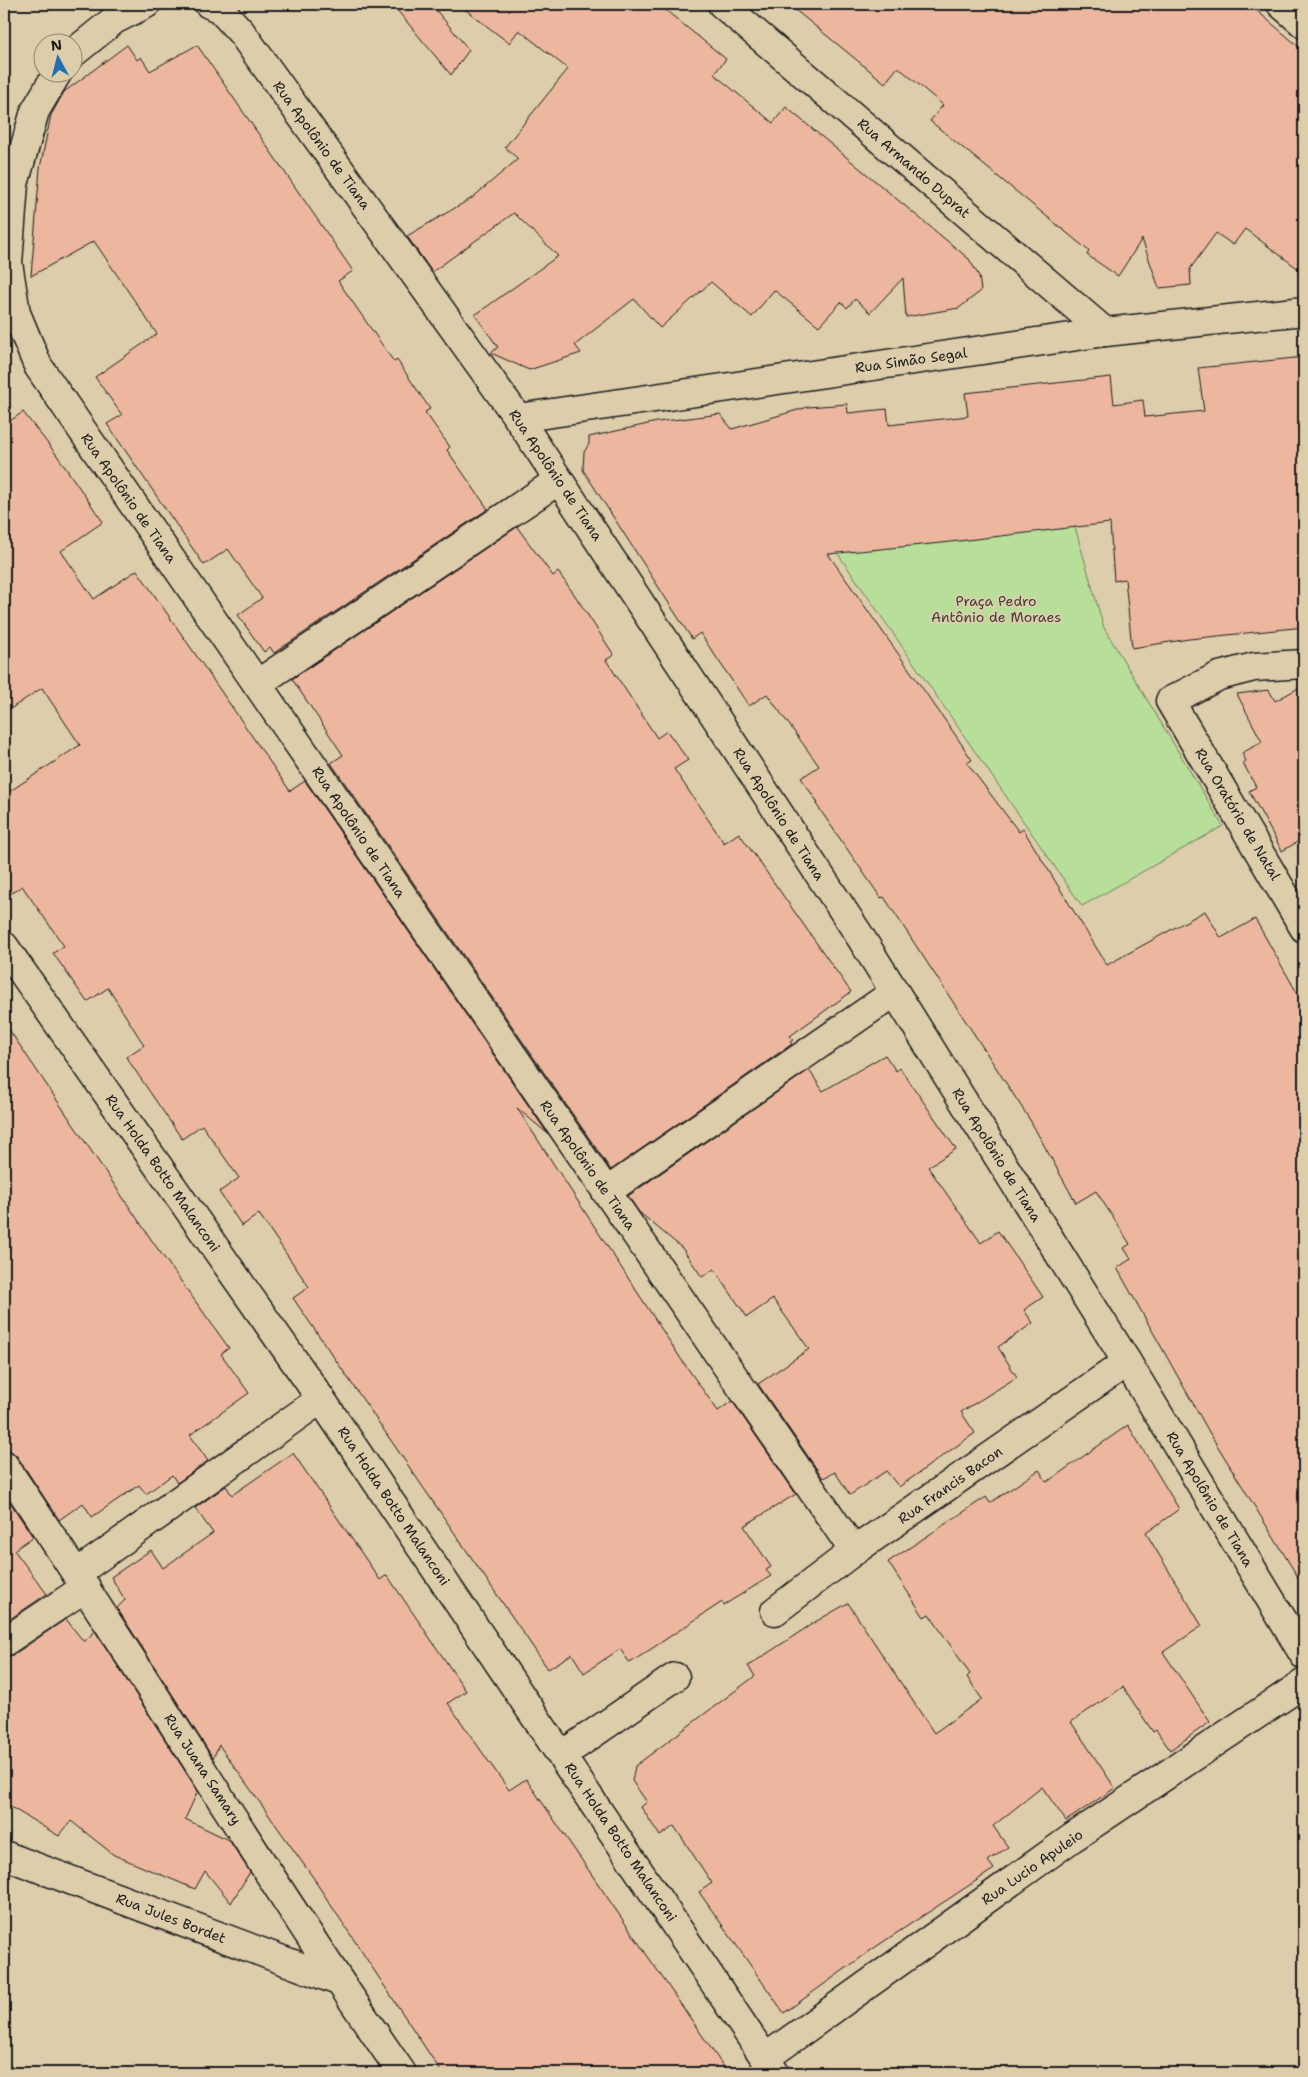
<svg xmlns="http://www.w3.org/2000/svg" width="1308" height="2077" font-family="'Shantell Sans',sans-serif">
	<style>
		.green { fill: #b8df9a; stroke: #6a7e5b }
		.building { fill: #ecb79e; stroke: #1c1c1c }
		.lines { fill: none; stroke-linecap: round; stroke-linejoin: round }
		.minor-casing { stroke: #1c1c1c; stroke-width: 31 }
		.minor { stroke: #decdab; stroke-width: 28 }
		.labels { text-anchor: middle; stroke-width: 4; stroke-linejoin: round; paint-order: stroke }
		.street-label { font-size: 14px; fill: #1c1c1c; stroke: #decdab }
		.park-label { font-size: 14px; fill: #3b4335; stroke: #decdab }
	</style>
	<rect width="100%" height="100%" fill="#decdab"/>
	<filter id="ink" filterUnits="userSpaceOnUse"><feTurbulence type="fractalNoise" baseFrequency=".02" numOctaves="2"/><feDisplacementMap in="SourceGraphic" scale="10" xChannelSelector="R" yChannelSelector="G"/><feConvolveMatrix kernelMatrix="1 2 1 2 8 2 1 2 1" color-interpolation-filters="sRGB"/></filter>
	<g filter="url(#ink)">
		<path class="green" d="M1068,503L1104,628L1223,826L1082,906L818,525Z"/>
		<g class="building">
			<path d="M392,4H431L469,50L451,75Z"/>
			<path d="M458,4H658L726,59L714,74L773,123L786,107L969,259L979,276L981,291L959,308L906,317L903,278L870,313L855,299L847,308L841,302L819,326L774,290L752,317L711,282L660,328L634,299L575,345L581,353L529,370L491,353L498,347L475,315L558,256L514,213L432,272L407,236L472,198L518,159L505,147L568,69L519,30L509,43Z"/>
			<path d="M788,4H1249L1304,51V273L1245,229L1233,245L1216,233L1190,269L1191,285L1159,288L1142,239L1118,276L1087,255L1089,251L930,121L943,105L898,67L885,83Z"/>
			<path d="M127,45L137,60L141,57L150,71L197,45L353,271L338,281L394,362L397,360L430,409L425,412L450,447L447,450L488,509L274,653L270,647L264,652L238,615L262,598L228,549L204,565L107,424L122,415L95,377L157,334L94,241L31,276L40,168L51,115L64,92Z"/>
			<path d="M1304,357V627L1189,639L1132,648L1125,579L1114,581L1110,523L942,543L828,554L954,733L972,760L967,763L1019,832L1023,829L1107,965L1205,911L1221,938L1255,919L1304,1005V1587L1209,1432L1117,1268L1131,1259L1124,1248L1130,1244L1096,1191L1076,1203L1030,1120L978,1040L884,897L881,898L816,804L818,803L801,778L819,766L767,694L749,706L700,633L692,639L583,470L584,452L589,444V437L657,422L720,414L732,429L808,407L847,404L848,413L887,409L889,425L968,416L965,393L1111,377L1114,404L1143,400L1145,417L1204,411L1198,368Z"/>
			<path d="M23,412L56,454L103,522L61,551L94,599L137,570L290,791L305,781L548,1134L517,1108L683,1362L718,1411L732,1401L796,1494L744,1526L771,1567L766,1570L771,1576L724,1605L722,1602L630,1663L620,1649L584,1673L572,1654L548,1669L293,1298L309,1287L259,1214L242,1226L219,1192L239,1178L202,1125L182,1139L126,1057L144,1045L108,988L87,1002L53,953L64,946L22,886L4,898V795L80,745L42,688L4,713V425Z"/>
			<path d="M517,527L553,576L558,572L574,594L614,655L606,660L657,738L667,731L688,760L674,769L724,843L739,833L851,992L790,1036L793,1040L790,1042L792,1044L611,1170L331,763L343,755L292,679Z"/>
			<path d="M1304,685V838L1282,851L1249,791L1256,787L1243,763L1246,761L1242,753L1262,742L1237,694L1269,690L1275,701Z"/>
			<path d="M4,1022L155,1245L229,1348L221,1354L249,1393L190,1435L208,1461L177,1483L172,1475L146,1494L139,1485L92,1517L83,1503L59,1520L17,1456L11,1451L4,1450Z"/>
			<path d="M885,1055L896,1071L900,1068L956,1149L928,1167L981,1243L998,1231L1043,1297L1024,1310L1033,1323L998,1347L1017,1377L961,1412L975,1433L899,1487L886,1471L850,1495L835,1472L823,1478L758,1384L809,1349L773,1299L747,1317L714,1269L702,1277L682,1248L639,1212L628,1196L809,1070L823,1091Z"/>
			<path d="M1128,1425L1179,1509L1146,1533L1202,1626L1163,1652L1210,1722L1170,1750L1156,1730L1153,1732L1123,1687L1071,1722L1115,1788L1066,1821L1042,1787L993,1826L1008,1847L988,1861L994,1869L877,1946L784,2013L699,1892L712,1883L674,1826L660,1836L641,1807L647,1802L632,1781L635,1766L755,1676L748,1666L815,1622L848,1603L934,1733L982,1699L967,1677L970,1674L929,1614L924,1617L888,1562L986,1497L990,1503L1039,1470L1047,1482Z"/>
			<path d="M293,1453L380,1580L387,1575L466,1691L448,1703L489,1762L509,1790L526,1779L728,2073H442L315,1881L317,1883L219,1745L213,1758L117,1608L125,1600L111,1577L151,1550L163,1568L213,1533L195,1508L226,1486L232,1495Z"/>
			<path d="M4,1493L33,1537L14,1550L47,1594L4,1623Z"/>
			<path d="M66,1619L84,1642L95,1631L198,1791L185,1819L229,1840L250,1872L231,1903L205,1871L195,1889L114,1855L71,1821L59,1836L4,1803V1657L13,1655Z"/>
		</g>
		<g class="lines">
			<defs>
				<g id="minor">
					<path d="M209,4L220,9L241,32L518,418L856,930L1127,1362L1304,1655"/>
					<path d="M722,4L1105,332"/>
					<path d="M1281,4L1304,24"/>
					<path d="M72,54L114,20L146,4"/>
					<path d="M58,72L35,111L14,184L8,263L16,313L38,366L854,1551"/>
					<path d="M518,418L1105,332L1304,311"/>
					<path d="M1304,664L1254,667L1219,676L1170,701L1304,928"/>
					<path d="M257,684L559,480"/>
					<path d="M4,946L321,1399L775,2073"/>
					<path d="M606,1192L895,992"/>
					<path d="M4,1465C140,1666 264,1874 402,2073"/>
					<path d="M77,1573L321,1399"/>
					<path d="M775,1611L854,1551L1127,1362"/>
					<path d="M4,1642L86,1587"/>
					<path d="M562,1755L675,1677"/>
					<path d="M4,1855L338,1981"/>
					<path d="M765,2058L1072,1838L1304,1683"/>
				</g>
			</defs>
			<use href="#minor" class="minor-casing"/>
			<use href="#minor" class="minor"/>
		</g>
	</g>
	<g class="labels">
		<g class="street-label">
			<text transform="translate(322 145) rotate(54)" y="5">Rua Apolônio de Tiana</text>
			<text transform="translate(914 168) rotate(41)" y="5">Rua Armando Duprat</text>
			<text transform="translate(911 360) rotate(-8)" y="5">Rua Simão Segal</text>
			<text transform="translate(556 475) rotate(56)" y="5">Rua Apolônio de Tiana</text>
			<text transform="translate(129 498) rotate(55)" y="5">Rua Apolônio de Tiana</text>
			<text transform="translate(779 814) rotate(57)" y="5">Rua Apolônio de Tiana</text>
			<text transform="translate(1238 814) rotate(59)" y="5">Rua Oratório de Natal</text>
			<text transform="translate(359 832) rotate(56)" y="5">Rua Apolônio de Tiana</text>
			<text transform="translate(997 1155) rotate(58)" y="5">Rua Apolônio de Tiana</text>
			<text transform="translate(588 1165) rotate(55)" y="5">Rua Apolônio de Tiana</text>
			<text transform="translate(163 1173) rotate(55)" y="5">Rua Holda Botto Malanconi</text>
			<text transform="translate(950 1485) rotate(-35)" y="5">Rua Francis Bacon</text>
			<text transform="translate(1210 1499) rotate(59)" y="5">Rua Apolônio de Tiana</text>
			<text transform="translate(394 1506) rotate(56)" y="5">Rua Holda Botto Malanconi</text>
			<text transform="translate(203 1769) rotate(57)" y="5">Rua Juana Samary</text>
			<text transform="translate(621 1842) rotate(56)" y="5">Rua Holda Botto Malanconi</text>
			<text transform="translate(1032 1867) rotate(-35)" y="5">Rua Lucio Apuleio</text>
			<text transform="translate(171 1918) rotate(21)" y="5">Rua Jules Bordet</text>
		</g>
		<g class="park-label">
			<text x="996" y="606">Praça Pedro<tspan x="996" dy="16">Antônio de Moraes</tspan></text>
		</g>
	</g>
	<rect width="1308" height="2077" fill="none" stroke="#decdab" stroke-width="20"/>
	<rect x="10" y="10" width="1288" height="2057" fill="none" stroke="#1c1c1c" stroke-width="2" filter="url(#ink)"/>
	<g transform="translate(58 58) rotate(353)"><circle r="24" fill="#decdab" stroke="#908672"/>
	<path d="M0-4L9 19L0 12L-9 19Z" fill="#1f6fb2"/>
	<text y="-8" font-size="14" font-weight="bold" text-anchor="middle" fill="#1c1c1c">N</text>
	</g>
</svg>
